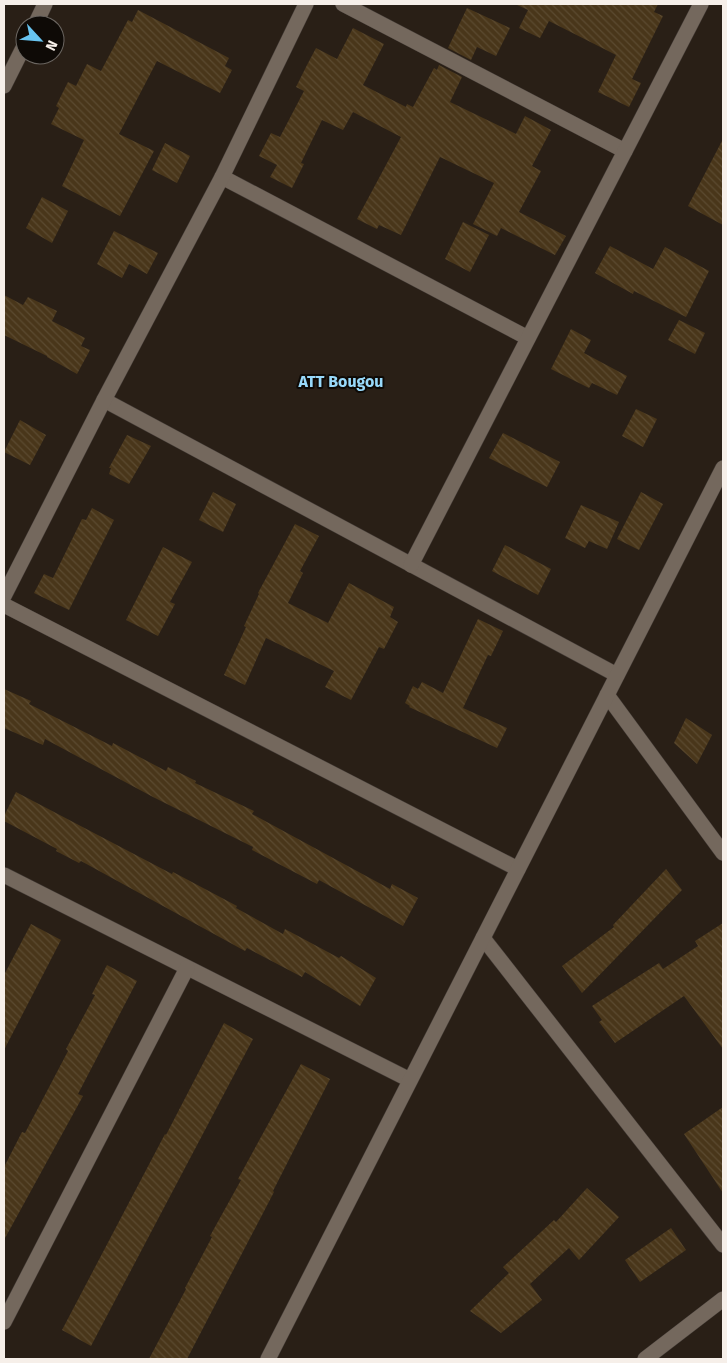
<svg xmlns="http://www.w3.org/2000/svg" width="727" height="1363" font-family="'Fira Sans',sans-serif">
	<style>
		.building { fill: url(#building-back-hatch) }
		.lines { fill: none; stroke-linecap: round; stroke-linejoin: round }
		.minor-casing { stroke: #433b36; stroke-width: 16 }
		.minor { stroke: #74685d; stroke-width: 15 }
		.labels { text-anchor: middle; stroke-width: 4; stroke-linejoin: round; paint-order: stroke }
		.quarter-label { font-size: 16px; font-weight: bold; fill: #98d9fa; stroke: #0e0a06 }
	</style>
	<defs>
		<pattern id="building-back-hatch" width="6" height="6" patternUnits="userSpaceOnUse" patternTransform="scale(1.25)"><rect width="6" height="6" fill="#49361a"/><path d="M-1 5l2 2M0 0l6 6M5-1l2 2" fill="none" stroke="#5b4a30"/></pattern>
	</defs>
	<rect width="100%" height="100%" fill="#291f16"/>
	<g class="building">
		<path d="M515,4H658L654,12L663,16L632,79L641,83L629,107L598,92L616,55L549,21L540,38L519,28L528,10Z"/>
		<path d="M467,8L510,28L496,56L477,47L471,60L448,48Z"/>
		<path d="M138,10L229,58L225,66L232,70L220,93L157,61L119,134L154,151L120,216L62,186L84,140L51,124L59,108L56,106L68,82L76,86L87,64L101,71L128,20L132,22Z"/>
		<path d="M353,28L384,44L363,85L406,107L407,104L413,107L434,68L437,70L439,65L462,77L450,102L516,134L525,116L551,130L532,166L541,171L519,212L566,236L555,255L501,228L497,236L473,224L494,183L440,157L401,235L379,225L377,229L357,219L401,137L353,112L343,130L322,120L301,163L304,164L292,188L270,177L277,165L259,156L271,133L280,137L304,91L296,87L307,65L316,48L337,59Z"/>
		<path d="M723,139V225L688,206Z"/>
		<path d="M165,143L190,156L177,183L152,170Z"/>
		<path d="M42,197L68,211L52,243L26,228Z"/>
		<path d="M463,222L489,235L470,272L445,259Z"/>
		<path d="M114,231L158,253L147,274L129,264L122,278L97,264Z"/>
		<path d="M610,246L653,269L665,247L709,271L686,317L634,291L633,294L595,273Z"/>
		<path d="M4,295L23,305L28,297L57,311L52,321L85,338L81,346L90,350L77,374L47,357V356L4,335Z"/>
		<path d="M679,320L705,333L695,354L668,340Z"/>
		<path d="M571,329L591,340L584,353L627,376L617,395L592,383L589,388L551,369Z"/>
		<path d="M636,409L657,419L643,447L622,436Z"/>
		<path d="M20,420L46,435L30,465L4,452Z"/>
		<path d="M503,433L560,462L547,487L489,458Z"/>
		<path d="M127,435L151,446L129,484L109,474L111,468H109Z"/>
		<path d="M213,492L236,504L223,532L199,520Z"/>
		<path d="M641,492L663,504L639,550L617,539Z"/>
		<path d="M581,505L619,522L607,549L589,541L585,548L565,538Z"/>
		<path d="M92,508L114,520L69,610L34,593L44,574L53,578L82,519L86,520Z"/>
		<path d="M295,524L319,536L300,571L303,573L288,603L328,623L349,583L394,607L390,617L398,622L384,649L379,647L351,700L325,687L334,671L266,638L245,685L224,675L246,627L244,626L259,594L258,593Z"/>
		<path d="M505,545L551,569L538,595L492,571Z"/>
		<path d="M163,547L192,562L170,602L175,604L158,636L126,620Z"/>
		<path d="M478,619L503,631L491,656L488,655L463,708L507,728L497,748L409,707L410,706L405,703L413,686L418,689L422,682L443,693Z"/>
		<path d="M4,689L31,701L29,704L112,746L113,743L166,771L168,767L196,781L195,783L254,811L252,814L390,889L392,884L418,898L403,926L319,880L317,884L252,850L253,847L153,797L45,739L43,745L4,728Z"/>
		<path d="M686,718L712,735L697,764L674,743Z"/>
		<path d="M16,792L172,874L173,872L237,906L236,908L283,934L285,929L339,958L341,956L376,978L360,1006L305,972L302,977L247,948L245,951L81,861L79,863L56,851L57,849L4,821V816Z"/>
		<path d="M666,869L682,890L582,993L562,966L614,927L613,925Z"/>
		<path d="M723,923V1049L684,996L615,1043L599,1022L602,1020L592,1006L659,963L663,969L698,946L695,941Z"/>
		<path d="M31,924L61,940L4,1050V975Z"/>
		<path d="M107,965L137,981L78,1094L83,1096L4,1240V1167L22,1132L25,1133L68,1051L66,1049L95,995L92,994Z"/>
		<path d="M224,1023L253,1039L91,1346L62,1330L165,1134L166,1135Z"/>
		<path d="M301,1064L330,1079L273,1191L274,1192L187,1359H149L186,1289L185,1288L212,1237L210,1236L241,1180L238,1179Z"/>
		<path d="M723,1107V1193L684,1134Z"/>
		<path d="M587,1188L619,1217L579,1260L569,1248L530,1284L542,1300L501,1333L470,1311L509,1273L503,1267L554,1220L556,1222Z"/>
		<path d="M671,1228L686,1250L640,1282L625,1260Z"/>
	</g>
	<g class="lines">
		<defs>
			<g id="minor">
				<path d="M343,4L625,151"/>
				<path d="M35,25L45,4"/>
				<path d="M4,86L25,44"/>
				<path d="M222,177L528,338"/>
				<path d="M104,400L617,675"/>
				<path d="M411,565L701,4"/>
				<path d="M4,596L104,400L222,177L306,4"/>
				<path d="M4,605L518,869"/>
				<path d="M607,695L723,853"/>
				<path d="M4,875L410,1080"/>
				<path d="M483,938L723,1245"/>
				<path d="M4,1322L187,968"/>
				<path d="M268,1359L723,468"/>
				<path d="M645,1359L723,1299"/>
			</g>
		</defs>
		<use href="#minor" class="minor-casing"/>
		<use href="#minor" class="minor"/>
	</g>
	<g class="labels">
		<g class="quarter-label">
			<text x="341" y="387">ATT Bougou</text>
		</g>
	</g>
	<rect width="727" height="1363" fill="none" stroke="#f6efe9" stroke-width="10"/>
	<g transform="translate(40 40) rotate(116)"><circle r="24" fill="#0e0a06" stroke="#6b6661"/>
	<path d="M0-4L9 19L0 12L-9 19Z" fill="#68c4f0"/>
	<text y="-8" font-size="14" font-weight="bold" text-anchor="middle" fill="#f6efe9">N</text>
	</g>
</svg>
